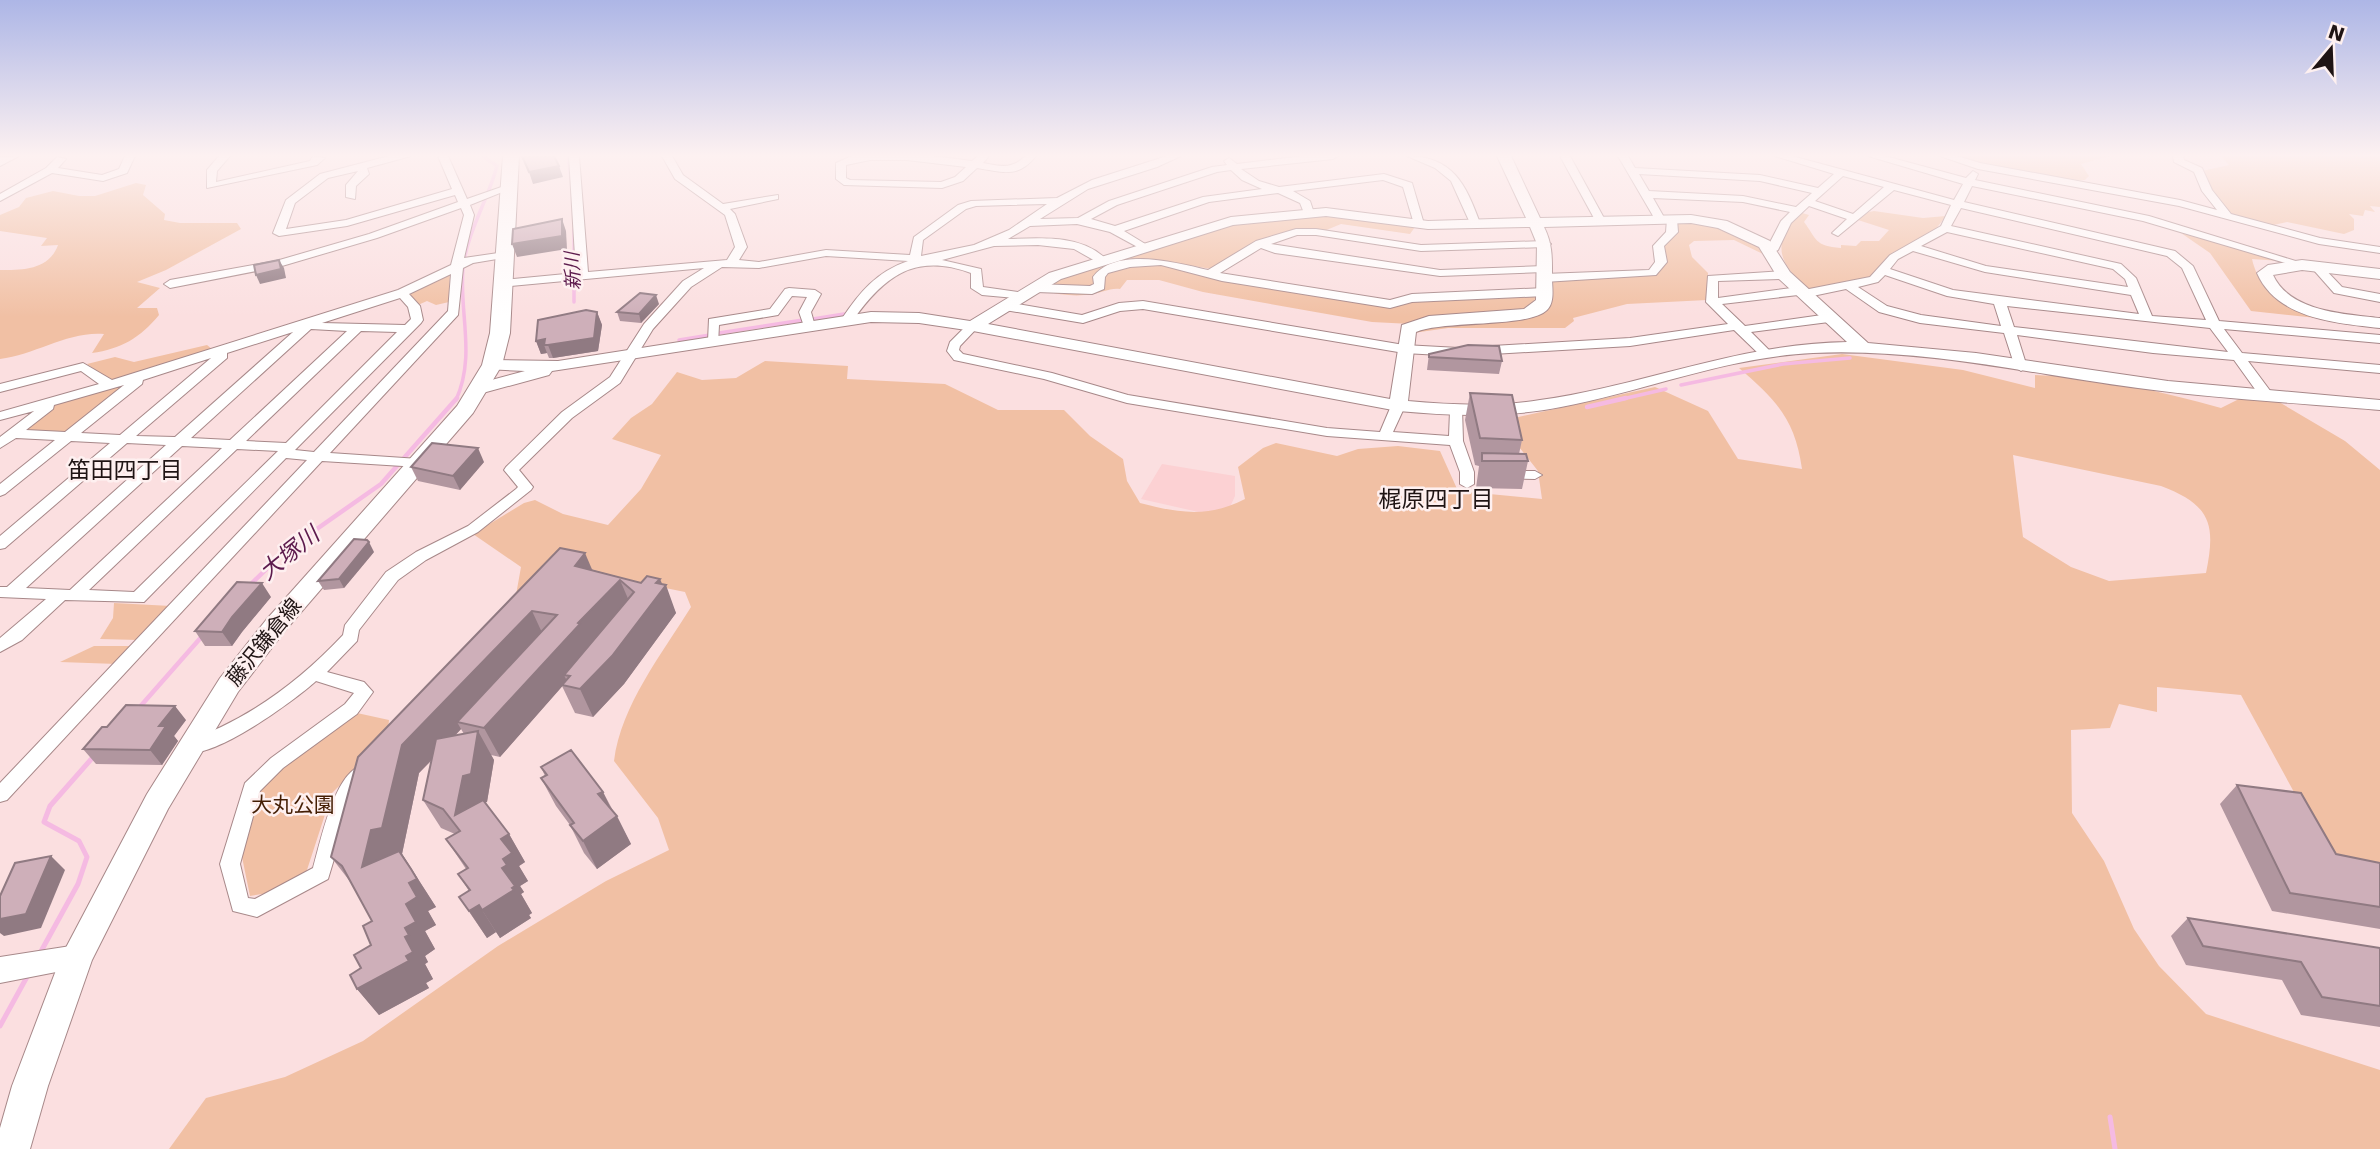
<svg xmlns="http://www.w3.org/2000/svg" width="2380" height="1149" font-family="'DejaVu Sans','Noto Sans JP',sans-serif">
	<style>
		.built { fill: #fcd1d3 }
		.green { fill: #f1c0a4; fill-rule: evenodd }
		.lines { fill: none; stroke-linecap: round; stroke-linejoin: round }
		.stream-far2 { stroke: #f5bae2; stroke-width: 3.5 }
		.stream-far1 { stroke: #f5bae2; stroke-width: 4.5 }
		.stream { stroke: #f5bae2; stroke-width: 5 }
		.street-casing { stroke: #a78889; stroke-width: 2 }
		.secondary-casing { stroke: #a78889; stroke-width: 2 }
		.primary-casing { stroke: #a78889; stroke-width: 2 }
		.street { fill: #fff; fill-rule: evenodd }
		.secondary { fill: #fff; fill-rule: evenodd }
		.primary { fill: #fff; fill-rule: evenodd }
		.wall { fill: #b1969f; fill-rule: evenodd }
		.shaded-wall { fill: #907a82 }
		.building { fill: #ceafb9; stroke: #907a82; stroke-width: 2 }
		.labels { text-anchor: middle; stroke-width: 5; stroke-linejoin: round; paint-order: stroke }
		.far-water-label { font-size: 19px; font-style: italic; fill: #5d1b4d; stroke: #fef0f0 }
		.street-label { font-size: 21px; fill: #1f1414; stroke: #fef0f0 }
		.park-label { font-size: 21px; fill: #441e04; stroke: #fef0f0 }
		.neighbourhood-label { font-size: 23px; fill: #1f1414; stroke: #fef0f0 }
		.water-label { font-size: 23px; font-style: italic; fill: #5d1b4d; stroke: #fef0f0 }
	</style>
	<rect width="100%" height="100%" fill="#fbdfe0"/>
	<path class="built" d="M1162,464L1235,476V496L1225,518L1141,499Z"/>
	<g class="green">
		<path d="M1956,156H2110L2081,164L2089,176L2085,180L2074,181L1979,165Z"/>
		<path d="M2221,156H2380V207L2370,206L2375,212L2365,210L2363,216L2349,214L2354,219V230L2344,234L2287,222L2269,226L2230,213L2213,196L2202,171L2229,165Z"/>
		<path d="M136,183L146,185L143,195L165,214L164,220L180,223H237L241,229L166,270L137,282L160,288L137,308H157L159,315C140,338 121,349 92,353L104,334C68,331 35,355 0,359V270C23,270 49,270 58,245L41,246L47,238L0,231V215L19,207L26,198L53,191L79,196H95Z"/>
		<path d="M1874,211L1923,218L1946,216L1935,230L1892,253L1869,279L1809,290C1778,262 1771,246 1799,212L1809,215L1804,222C1817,239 1814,246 1841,248V245L1856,246L1861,241H1879L1889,230L1858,220L1864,213Z"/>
		<path d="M1318,215L1415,227L1410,234L1341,224L1324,231L1286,232L1212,269L1168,262L1110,267L1096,286L1048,288L1065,275L1229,224Z"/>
		<path d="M1675,222C1707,223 1746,229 1765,255L1734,240L1694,241L1689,245L1692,257L1708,273L1707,300L1627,304L1573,318L1574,321L1565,328H1448L1413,333L1419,328L1528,317L1553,280L1654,274C1666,268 1665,261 1661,248Z"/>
		<path d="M2181,233L2281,261L2252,259C2260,296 2294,306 2326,319L2251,311L2210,253Z"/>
		<path d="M1155,263L1261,285L1405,302L1538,295L1540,299L1525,312L1411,324L1372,322L1203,292L1159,280H1127L1120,289C1108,288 1103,293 1092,294C1077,297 1060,295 1045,291L1103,286V278L1108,272Z"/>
		<path d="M450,272L449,302L436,305L427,301L418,305L408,294Z"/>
		<path d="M207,345L213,350L111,381L87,364L115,357L134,362Z"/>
		<path d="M1842,354L1963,370L2035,388V375C2098,377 2160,391 2221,408L2239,399L2279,402L2345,441L2380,470V867L2330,858L2241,695L2157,687V712L2119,704L2110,728L2071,730L2072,813L2104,861L2134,929L2159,966L2206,1014L2380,1070V1149H169L206,1098L285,1077L363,1041L498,946L606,881L669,850L658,818L614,761C621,705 662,654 691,607L685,592L572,569L516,595L521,567L473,534L524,503L535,500L563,514L608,525L641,489L661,455L612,439L631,418L652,404L677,372L702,380L736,378L765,361L848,366L847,379L945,384L998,410H1064L1090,436L1123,459L1127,481L1140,503C1178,513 1209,518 1245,499L1238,467L1263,448L1276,443L1337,456L1358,449L1398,446L1440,451L1458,491L1542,499L1538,471L1515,442L1514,418L1655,387L1708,411L1738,459L1802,469C1795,419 1776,400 1739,368ZM2013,455L2161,486C2211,505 2216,524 2206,573L2109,581L2071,567L2023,537Z"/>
		<path d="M123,384L126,385L67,433H21L56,404Z"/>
		<path d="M114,603L171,606L139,640L100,639L113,618Z"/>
		<path d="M94,646H130L131,650L117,664L60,662Z"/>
		<path d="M357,713L389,720L387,739L332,793L306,873L268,893L250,896L242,857L263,785L273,775Z"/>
	</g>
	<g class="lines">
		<g class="stream-far2">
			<path d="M568,156L571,179"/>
			<path d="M574,230V302"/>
			<path d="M813,319L844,314"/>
			<path d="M719,333L803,320"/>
			<path d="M679,340L710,335"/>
			<path d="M1681,385L1783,364L1850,358"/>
			<path d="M456,400C476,356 459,313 463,268C467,232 488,200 497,166L483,156"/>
			<path d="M1618,400L1666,389"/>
		</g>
		<g class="stream-far1">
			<path d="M1587,407L1626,398"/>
			<path d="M248,587L284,552L381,484L457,398"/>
			<path d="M138,709L204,634"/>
		</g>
		<g class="stream">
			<path d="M39,955L78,884L87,857L79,841L44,822L50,806L94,756"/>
			<path d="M0,1026L28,975"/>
			<path d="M2110,1117L2115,1149"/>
		</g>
		<defs>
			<g id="street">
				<path d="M125,156H135L127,173L103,181L52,173L0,201V194L46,168L57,157L66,159L58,168L102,175L119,169Z"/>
				<path d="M219,156H230L217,171L216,182L310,161L313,156L325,158L317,165L207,188V170Z"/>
				<path d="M389,156H411L367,168L369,174L356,186L355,199L346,197V185L358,171L328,178L295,203L286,229L346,220L452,189L438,156H448L467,199L510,184L515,187L470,205L474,215L464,258L505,252L509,253V257L473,263L463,268L458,315L330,453L419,459L426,463L419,467L322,461L7,800L0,802V783L307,460L286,458L144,602L65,600L22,640L0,652V638L46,599L0,597V587H7L166,445L127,443L5,548L0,549V536L110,443L71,441L5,494L0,496V484L55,440L16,438L0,448V437L34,411L0,420V412L99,384L81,371L0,392V384L83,363L112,380L398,290L451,265L464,215L461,208L377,238L282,266L170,288L164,284L170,280L276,261L369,234L458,202L455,195L347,226L279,236L273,233L286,200L320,174ZM451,274L448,311L314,452L295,450L421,323L423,320L420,306L409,294ZM400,298L408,307L411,319L405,325L322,323ZM311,329L347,331L230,440L191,438ZM361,331L397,332L286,443L246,441ZM293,332L175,437L136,436L227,358V353ZM211,358L120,435L81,433L142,384L143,380ZM124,385L65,432L26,430L53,409L54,405ZM182,446L222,448L70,590L26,588ZM237,449L278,451L134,592L89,590Z"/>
				<path d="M569,156H579L588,272L727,260L735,247L725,215L675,179L662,156H672L683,175L723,204L778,195V199L730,209L735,214L747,247L739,260L759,262L826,250L910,255L914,237L958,205L971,201L1057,198L1092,180L1167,156H1181L1157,167L1088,189L1040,219L1078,218L1109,201L1212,167L1227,165L1224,161L1229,158L1237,164L1303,156H1338L1333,159L1241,169L1259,181L1279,187L1384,174L1412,183L1424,224L1419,227L1414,224L1403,187L1383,180L1293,191L1310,201L1314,213L1309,216L1304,213L1300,203L1278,193L1209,202L1124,231L1147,245L1149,247L1143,250L1110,232L1077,224L1030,226L1008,239C1041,238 1082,234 1107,260L1097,262L1074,249L1038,245L994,246L942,260L981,269L983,287L1025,293V299L982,295L971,288V273C914,252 883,277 851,323L847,324L841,320C859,293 876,272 908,261L826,256L759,268L722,267L691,287L653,329L620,383L572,418L519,470L533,487L531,490L478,532L426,560L398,580L359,630L357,641L327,672L364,682L373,692L357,714L283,768L260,791L240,864L248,898L255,899L313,868C320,845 337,755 372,766L374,771L354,793L328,879L257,917L233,911L220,864L245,783L271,758L345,704L354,693L316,681C294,701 212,761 184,752L181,747L184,742C246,721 298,683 343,635L345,625L386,572L416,552L468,526L516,489L518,487L504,470L506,467L562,412L610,377L644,324L683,281L704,268L499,287L497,284L503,280L576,273ZM1231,170L1242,180L1262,189L1203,197L1115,226L1091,219L1117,205L1217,172ZM1047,204L1009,230L974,245L921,256L923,240L966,209L976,206Z"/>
				<path d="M852,156H933L972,161L978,156H989L983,163C1000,166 1012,170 1025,156H1036C1017,179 1003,172 977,168L963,181L942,188L844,185L836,179V163ZM870,160H907L966,167L955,177L941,182L850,180L846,178V165Z"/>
				<path d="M1407,156C1453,156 1466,185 1480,223L1479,225L1470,223L1451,181L1435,168Z"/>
				<path d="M1560,156H1570L1605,220L1604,222L1595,220Z"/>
				<path d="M1618,156H1628L1635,168L1760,175L1818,188L1834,174L1775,156H1792L1954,200L1963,184L1868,156H1885L1966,178L1973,171L1978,174L1975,180L2149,216L2312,266L2310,268H2302L2143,221L1972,186L1964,202L2175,251L2193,266L2219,321L2380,335V343L2224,329L2242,353L2380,365V373L2248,361L2274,396L2267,400L2262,399L2234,360L2153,353L2017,335L2027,367L2021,371L2015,367L2004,333L1920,323L1879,312L1846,289L1803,298L1798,295L1722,304L1745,326L1829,314L1835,318L1829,322L1751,332L1772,353L1766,357L1761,356L1734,330L1630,346L1459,356L1404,353L1143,309L1120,311L1083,323L1005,310L999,306L1005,302L1082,315L1119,303L1143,301L1404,345L1459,348L1630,338L1728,324L1706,302L1708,276L1784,271L1790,275L1784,279L1718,281V298L1799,287L1804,290L1870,277L1890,255L1941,226L1951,205L1894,190L1838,236L1832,233L1847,219L1809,206L1791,223L1778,250L1772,253L1766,250L1781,221L1790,212L1743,202L1653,198L1665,219L1656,221ZM1639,174L1760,181L1812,193L1796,207L1743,196L1649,191ZM1843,176L1884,187L1853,214L1815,201ZM1961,208L2167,256L2182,268L2206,320L2152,316L2136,278L2121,264L1951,226ZM1947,232L2113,269L2125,279L2128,287L1986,266L1921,246ZM1913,251L1985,272L2131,295L2139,314L1953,290L1890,269L1898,259ZM1885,275L1947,296L1994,304L2001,326L1921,315L1887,306L1858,287L1878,282ZM2007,306L2210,328L2228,352L2014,327Z"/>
				<path d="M1940,156H1957L1980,163L2180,200L2217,210L2202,191L2194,172L2174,162L2173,156H2183L2184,160L2202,168L2212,190L2231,214L2320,238L2380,247V253L2319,244L2179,206L1978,169Z"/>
				<path d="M1672,216L1677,219L1678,232L1664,246L1667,262L1656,275L1544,282L1538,278L1544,274L1649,270L1655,262L1653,246L1666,232L1667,219Z"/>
				<path d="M1296,229H1316L1421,245L1545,241L1551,244L1545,247L1421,251L1316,235H1297L1271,244L1440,270L1544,266L1550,269L1544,272L1440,276L1275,253L1261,248L1220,273L1390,300L1412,294L1545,288L1551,292L1545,296L1412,302L1390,308L1222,281L1161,265L1130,267L1108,273L1105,277L1104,289L1092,294L1036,292L1030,288L1036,284L1090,286L1094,284L1093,277C1116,246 1177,263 1208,270L1256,241Z"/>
				<path d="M2317,264L2321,265L2342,287L2380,294V302L2334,293L2311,267Z"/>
				<path d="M789,288L815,290L821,294L811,312L815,326L813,329H805L799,312L807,297L792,296L778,315L719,325L718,344L714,345L708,341L709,319L770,309L785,289Z"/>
				<path d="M973,322L979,326L960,346L959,350L963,354L1052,373L1128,395L1327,428L1380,432L1391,406L1398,402L1405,406L1393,432L1449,436L1450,411L1452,408H1462L1463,441L1474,472V484L1467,488L1460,484V472L1450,445L1327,436L1127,403L1044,379L954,360L947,351L950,342L969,323Z"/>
				<path d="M1506,471H1535L1542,475L1535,479L1501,478L1499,475L1501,472Z"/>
			</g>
			<g id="secondary">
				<path d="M19,156L0,166V157Z"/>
				<path d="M1497,156H1511L1540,218L1691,215L1727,221L1770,241L1790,272L1868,343L1976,353L2168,381L2380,400V410C2299,403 2218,399 2138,388C2031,374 1923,348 1813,353C1727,357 1645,391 1561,407C1507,418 1453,416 1398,411L973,331L919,323L871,322L552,371L549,375L479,394L470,389L473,385L525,371L486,369L483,365L492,360L558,361L871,312L919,313L970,321L1049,273L1231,217L1326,208L1428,221L1526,218ZM1326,216L1428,229L1530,227L1537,244L1536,300L1524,309L1429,316L1402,325L1390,399L988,324L1061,279L1233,225ZM1691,223L1718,228L1759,247L1778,278L1847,342C1735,344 1647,385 1540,400C1496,407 1452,405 1408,401L1416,332C1446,320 1529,328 1547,310C1555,302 1552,288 1552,279C1552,259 1553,245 1544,227Z"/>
				<path d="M2302,260L2380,269V279L2302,270L2273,275C2290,312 2345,314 2380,318V328C2336,323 2277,319 2257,273L2268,265Z"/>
				<path d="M77,945L87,948L91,957L87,966L0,983V957Z"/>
			</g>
			<path id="primary" d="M503,156H519L510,333L502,365L473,413L284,632L238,692L168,809L92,960L48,1086L30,1149H0V1128L12,1086L61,957L147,794L220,678L266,620L457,406L482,365L490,333Z"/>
		</defs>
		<use href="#street" class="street-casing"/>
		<use href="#secondary" class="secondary-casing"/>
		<use href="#primary" class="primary-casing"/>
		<use href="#street" class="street"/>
		<use href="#secondary" class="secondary"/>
		<use href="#primary" class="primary"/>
	</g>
	<g class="wall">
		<path d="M659,304L641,323L620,321L617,312Z"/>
		<path d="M597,312L602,325L598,351L553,358H549L547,353L541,354L536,341Z"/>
		<path d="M1429,354L1502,361L1499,374L1427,370Z"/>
		<path d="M1470,393L1522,440L1519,454L1528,461L1522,489L1476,488L1479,466L1475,465L1465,420Z"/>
		<path d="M484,462L460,490L418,481L411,467Z"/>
		<path d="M560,548L593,570L641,583L662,584L676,613L624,684L593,717L575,713L562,686L500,757L491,755L494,760L487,802H485L509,834L525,862L519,866L528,881L520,886L524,892L521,894L532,913L529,915L531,918L500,938L496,932L487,938L459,897L469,891L458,874L466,869L446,839L455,834L441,828L423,800L432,760L419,773L402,854L436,907L428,911L436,925L425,931L435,949L425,956L428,962L425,964L433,979L426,983L429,988L379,1015L357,989L361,968L371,945L372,921L352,884L331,857ZM461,729L464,734L455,736Z"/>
		<path d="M374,552L344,588L324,590L318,581Z"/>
		<path d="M271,597L242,632L232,646H205L195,631Z"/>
		<path d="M186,720L174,736L178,741L162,765L96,764L83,749L107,727Z"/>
		<path d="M541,767L603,792L631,844L597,869L584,853L570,825L556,806L541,778L545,776Z"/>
		<path d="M2237,785L2336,854L2380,863V929L2272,911L2220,804Z"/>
		<path d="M2188,918L2380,948V1027L2301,1015L2282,980L2186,965L2171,936Z"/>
	</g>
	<g class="shaded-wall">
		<path d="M559,166L563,177L533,184L529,172Z"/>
		<path d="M562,219L566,231L567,249L517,257L512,244Z"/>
		<path d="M279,260L284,268L286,278L260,284L256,275Z"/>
		<path d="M656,295L659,304L641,323L639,314Z"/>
		<path d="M597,312L602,325L598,351L553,358L548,345Z"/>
		<path d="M545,339L544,345L547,353L541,354L536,341Z"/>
		<path d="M478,448L484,462L460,490L453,476Z"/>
		<path d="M369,542L374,552L344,588L339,579Z"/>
		<path d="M585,553L597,581L575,566Z"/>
		<path d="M660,579L664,588L666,585L676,613L624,684L593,717L580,689Z"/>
		<path d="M620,580L632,608L570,676L564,675L567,681L500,757L484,728L578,623Z"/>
		<path d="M262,583L271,597L242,632L232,646L222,632L232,617Z"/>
		<path d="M532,611L545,639L457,722L461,729L419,773L402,854L436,907L428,911L436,925L425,931L435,949L425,956L428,962L425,964L433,979L426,983L429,988L379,1015L357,989L409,961L362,867L371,830L402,745Z"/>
		<path d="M175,706L186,720L174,736L178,741L162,765L150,750L159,726Z"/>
		<path d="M478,731L494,760L487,802L480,804L455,815L463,776Z"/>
		<path d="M603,792L615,817L617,816L631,844L597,869L583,841L598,794Z"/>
		<path d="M509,834L525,862L519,866L528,881L520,886L524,892L521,894L532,913L529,915L531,918L500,938L482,910L512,888L502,868L503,859L501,839Z"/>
		<path d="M51,856L65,870L41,928L4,936L0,933V919Z"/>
		<path d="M479,905L496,932L487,938L469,911Z"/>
	</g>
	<g class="building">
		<path d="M522,156H554L559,166L529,172Z"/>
		<path d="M562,219V236L512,244L513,229Z"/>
		<path d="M279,260L281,269L256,275L254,265Z"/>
		<path d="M640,293L656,295L639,314L617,312Z"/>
		<path d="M586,310L597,312L594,338L548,345H544L545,339L536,341L538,320Z"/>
		<path d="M1468,345L1499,346L1502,361L1429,357V354Z"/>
		<path d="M1470,393L1512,395L1522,440L1480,438Z"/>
		<path d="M432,443L478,448L453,476L411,467Z"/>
		<path d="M1482,453L1526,454L1528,461H1482Z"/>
		<path d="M354,539L367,540L369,542L339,579L318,581Z"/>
		<path d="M560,548L585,553L575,566L641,583L647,576L660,579L656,583L666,585L612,656L580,689L562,685L570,676L564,675L634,592L620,580L578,623L580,624L484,728L457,722L557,615L532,611L402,745L382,828L371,830L362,867L399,851L411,869L417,879L409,883L417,897L406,904L416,922L405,928L409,935L405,937L413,952L406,956L409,961L357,989L350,975L361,968L354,955L371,945L363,926L372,921L342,866L331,857L358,757Z"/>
		<path d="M237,582L262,583L232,617L222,632L195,631Z"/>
		<path d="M126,705L175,706L159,726H166L150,750L83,749L102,727H107Z"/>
		<path d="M478,731L471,774L463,776L455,815L483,800L509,834L501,839L512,853L503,859L507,865L502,868L515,886L512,888L514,890L482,910L479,905L469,911L459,897L470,890L458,874L468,868L446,839L460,831L443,809L423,800L436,739Z"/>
		<path d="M571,750L603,792L598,794L617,816L583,841L570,825L574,823L541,778L547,775L541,767Z"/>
		<path d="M2237,785L2301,793L2336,854L2380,863V907L2290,893Z"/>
		<path d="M51,856L26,914L0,919V896L15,863Z"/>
		<path d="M2188,918L2380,948V1006L2322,997L2301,962L2203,946Z"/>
	</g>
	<linearGradient id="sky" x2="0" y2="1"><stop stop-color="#adb6e6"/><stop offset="0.49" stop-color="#fdf1f1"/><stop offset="1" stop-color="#fdf1f1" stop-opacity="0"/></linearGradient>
	<rect width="2380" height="317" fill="url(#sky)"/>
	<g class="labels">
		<g class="far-water-label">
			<text transform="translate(572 271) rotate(-92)" y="7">新川</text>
		</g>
		<g class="street-label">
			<text transform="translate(264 642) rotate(-51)" y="7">藤沢鎌倉線</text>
		</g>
		<g class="park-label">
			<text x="293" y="812">大丸公園</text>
		</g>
		<g class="neighbourhood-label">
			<text x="125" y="478">笛田四丁目</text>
			<text x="1436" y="507">梶原四丁目</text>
		</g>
		<g class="water-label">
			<text transform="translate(289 553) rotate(-39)" y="8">大塚川</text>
		</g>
	</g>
	<g transform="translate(2331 49) rotate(19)" stroke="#fef0f0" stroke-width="5" paint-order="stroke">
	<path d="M0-5L12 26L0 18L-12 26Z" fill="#1f1414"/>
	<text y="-10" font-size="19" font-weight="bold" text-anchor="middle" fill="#1f1414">N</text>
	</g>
</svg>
